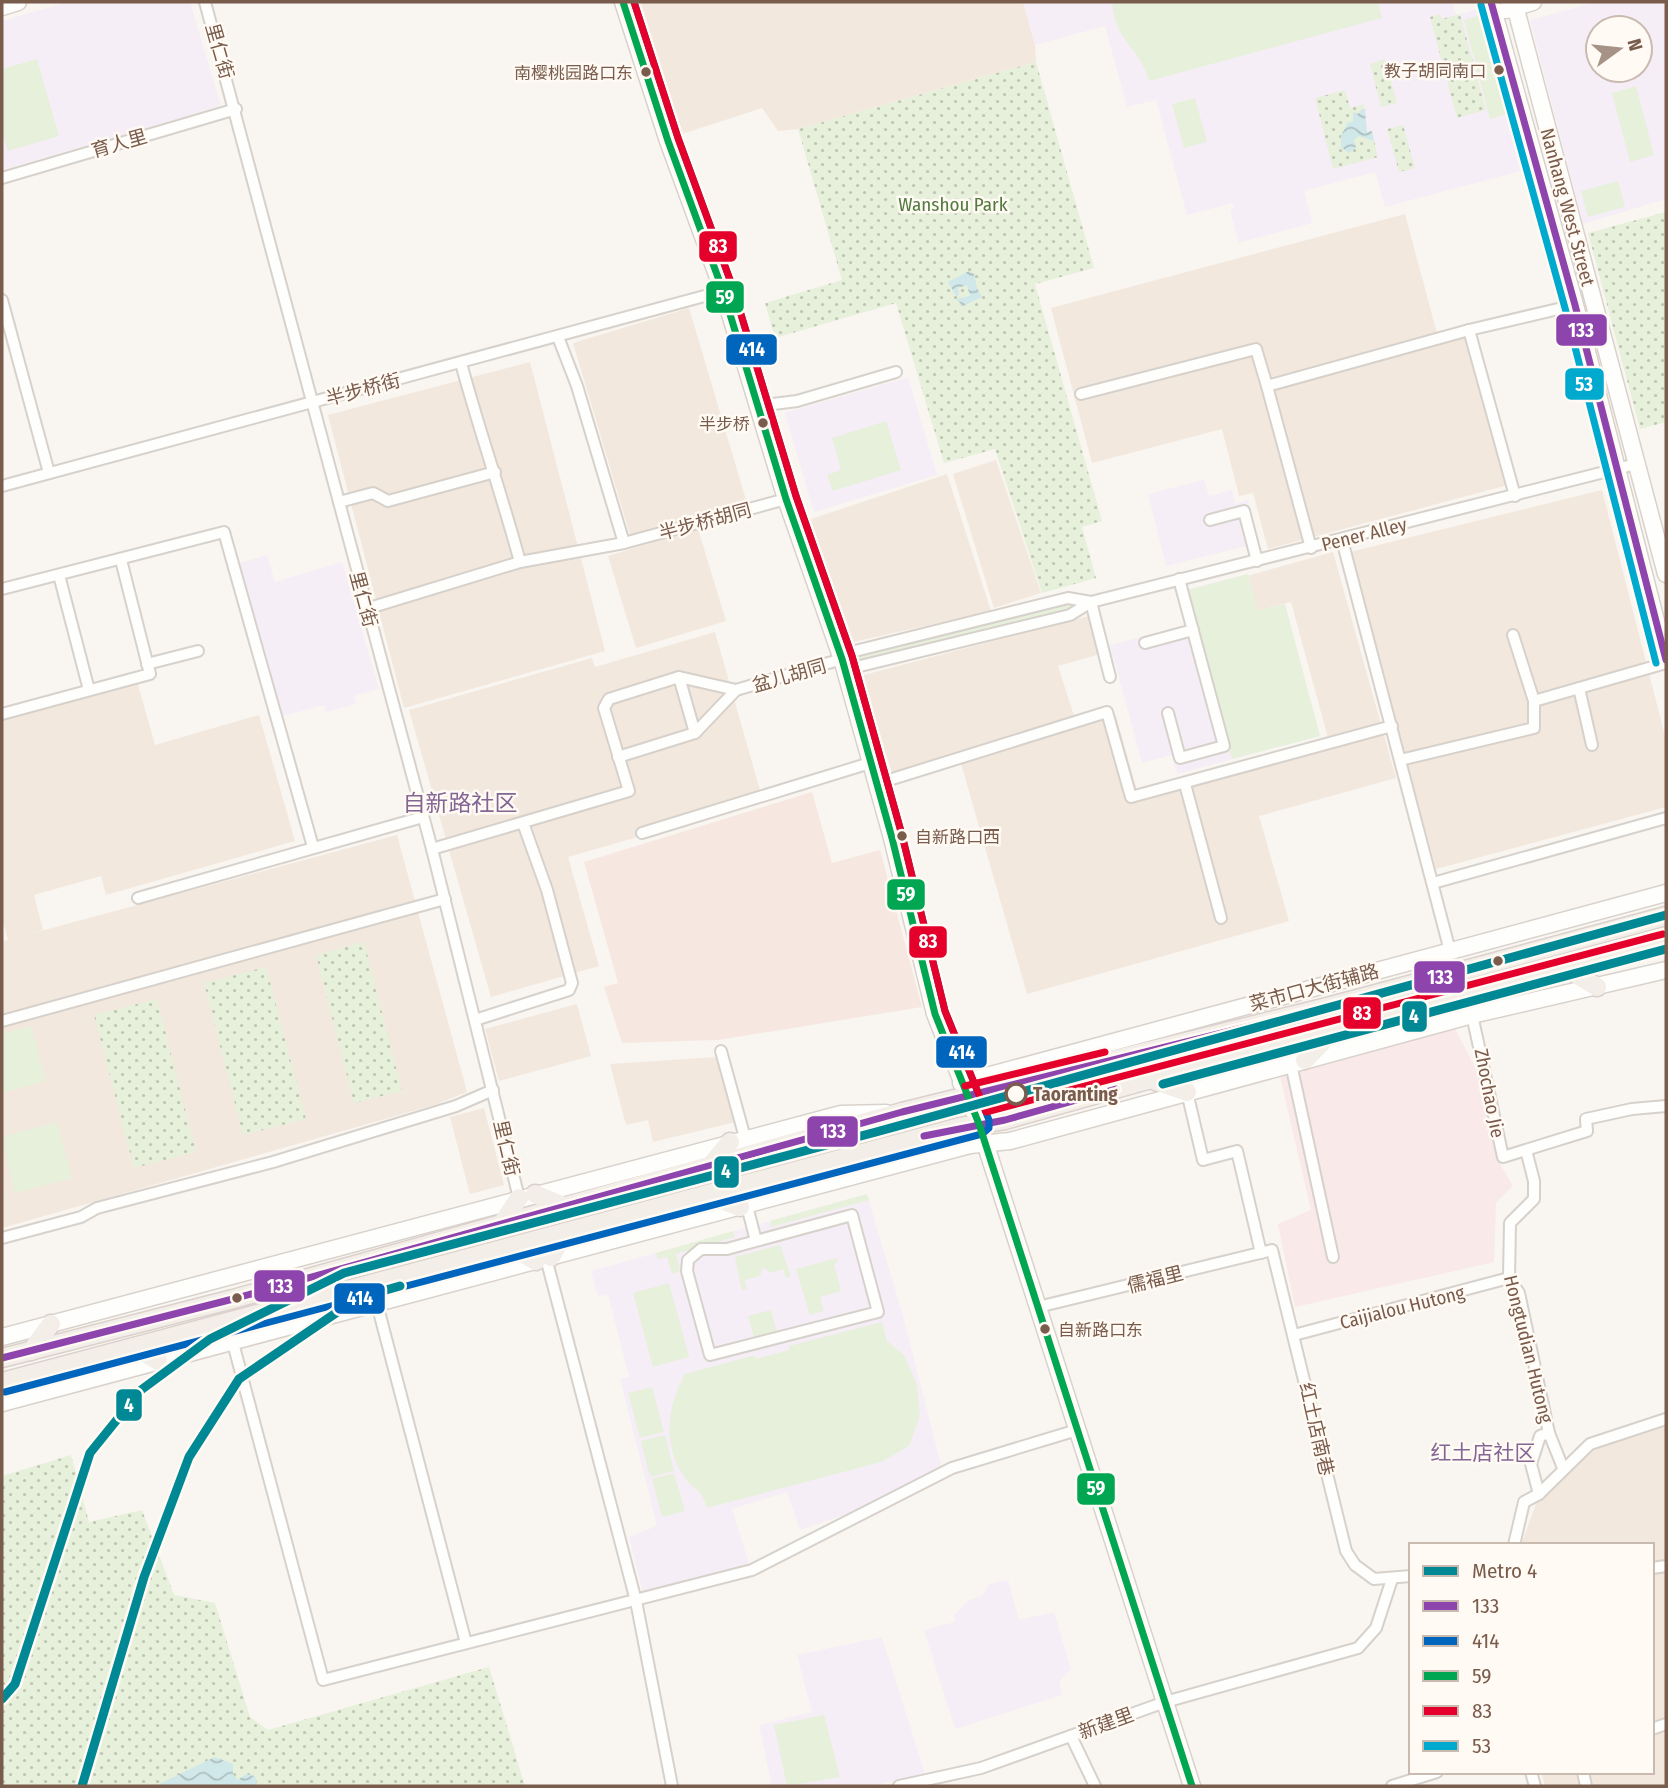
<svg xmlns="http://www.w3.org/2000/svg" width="1668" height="1788" font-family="'Fira Sans Condensed','Noto Sans SC',sans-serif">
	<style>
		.residential { fill: #f2e8de }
		.commercial { fill: #f6e8e1 }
		.education { fill: #f6eef6; fill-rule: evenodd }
		.medical { fill: #fae9e9 }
		.green { fill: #e7f0db }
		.park { fill: url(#park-dots) }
		.water { fill: url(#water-waves) }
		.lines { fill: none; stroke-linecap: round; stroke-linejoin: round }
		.street-casing { stroke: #d7d1cb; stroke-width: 14 }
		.secondary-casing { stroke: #d9d2cb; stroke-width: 19 }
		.primary-casing { stroke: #dad1cc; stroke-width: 21 }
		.street { stroke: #fefefd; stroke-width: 10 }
		.secondary { stroke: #fefefd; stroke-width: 16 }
		.primary { stroke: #f3eee8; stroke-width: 18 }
		.bus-1-casing { stroke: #fffaf3; stroke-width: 12 }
		.bus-2-casing { stroke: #fffaf3; stroke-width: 12 }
		.bus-3-casing { stroke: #fffaf3; stroke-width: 12 }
		.bus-4-casing { stroke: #fffaf3; stroke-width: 12 }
		.bus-5-casing { stroke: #fffaf3; stroke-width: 12 }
		.bus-1 { stroke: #8e44ad; stroke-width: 7 }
		.bus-2 { stroke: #0065bd; stroke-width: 7 }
		.bus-3 { stroke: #00a651; stroke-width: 7 }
		.bus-4 { stroke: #e4002b; stroke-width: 7 }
		.bus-5 { stroke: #00a9ce; stroke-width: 7 }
		.metro-1-casing { stroke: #fffaf3; stroke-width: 14 }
		.metro-1 { stroke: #008994; stroke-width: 9 }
		.bus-dot { fill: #7a5c4d; stroke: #fffaf3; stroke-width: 2.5 }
		.stop-dot { fill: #fffaf3; stroke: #7a5c4d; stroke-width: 3.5 }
		.labels { text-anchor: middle; stroke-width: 5; stroke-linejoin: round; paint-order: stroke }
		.bus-label { font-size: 17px; fill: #7a5c4d; stroke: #fffaf3; text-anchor: end }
		.street-label { font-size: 19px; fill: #7a5c4d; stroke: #fffaf3 }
		.park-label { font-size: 19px; fill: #537a41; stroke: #fffaf3 }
		.stop-label { font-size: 19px; font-weight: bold; fill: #7a5c4d; stroke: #fffaf3; text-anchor: start }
		.neighbourhood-label { font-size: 21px; fill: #846695; stroke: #fffaf3 }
		.quarter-label { font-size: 23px; fill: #846695; stroke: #fffaf3 }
		.line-badge { stroke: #fffaf3; stroke-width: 2.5 }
		.badge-label { font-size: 19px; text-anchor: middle; font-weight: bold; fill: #fff }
	</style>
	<defs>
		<pattern id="park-dots" width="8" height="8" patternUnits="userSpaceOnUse" patternTransform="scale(1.75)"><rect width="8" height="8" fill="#e7f0db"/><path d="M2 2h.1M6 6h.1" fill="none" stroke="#c0c6b4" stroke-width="1.8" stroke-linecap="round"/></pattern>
		<pattern id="water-waves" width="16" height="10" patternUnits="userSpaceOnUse" patternTransform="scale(1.75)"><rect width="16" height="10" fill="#d0e8ea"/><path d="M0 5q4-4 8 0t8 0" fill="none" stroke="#aebfc0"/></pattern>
	</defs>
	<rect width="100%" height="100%" fill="#f9f5f0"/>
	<g class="residential">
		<path d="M640,2H1023L1035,45L1036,62L798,129L778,131L762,108L682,134Z"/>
		<path d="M1405,214L1439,341L1467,334L1508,485L1268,549L1253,493L1239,496L1222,429L1092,463L1051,308Z"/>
		<path d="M689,308L746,500L630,535L573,343Z"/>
		<path d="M530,362L605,651L404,708L328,415Z"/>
		<path d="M996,460L1041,593L994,608L953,474Z"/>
		<path d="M947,474L991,611L849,643L808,520Z"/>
		<path d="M1602,490L1666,740V807L1436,869L1350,552Z"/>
		<path d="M698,529L726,621L636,648L608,556Z"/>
		<path d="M1333,552L1396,778L1259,816L1289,921L1027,994L960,760L1116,716L1137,791L1328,738L1291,602L1257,611L1247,576Z"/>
		<path d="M1089,616L1100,654L1058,666L1074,716L893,775L860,676Z"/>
		<path d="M715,632L763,801L568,857L599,966L491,997L409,710L592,658L595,667Z"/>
		<path d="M137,681L155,745L259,715L295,841L106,895L101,876L34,895L43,930L22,936L397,835L467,1092L434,1105L2,1228V942L8,940L2,917V720Z"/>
		<path d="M577,1004L591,1056L499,1081L485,1029Z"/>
		<path d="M717,1057L735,1122L653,1142L648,1120L626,1125L610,1064Z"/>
		<path d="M484,1108L504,1185L470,1194L450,1117Z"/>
		<path d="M1666,1427V1786H1545L1541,1772H1652V1545H1521L1536,1504L1592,1445Z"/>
	</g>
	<path class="commercial" d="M812,792L832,863L880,850L922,1007L718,1040L622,1043L604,987L618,983L584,862Z"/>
	<g class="education">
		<path d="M68,2H190L221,106L2,170V21Z"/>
		<path d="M1023,2H1452L1456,15L1482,8L1525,170L1385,207L1375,172L1304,191L1312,223L1239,243L1230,210L1234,209L1233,203L1187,215L1156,100L1127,107L1105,26L1035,45Z"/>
		<path d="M1596,2H1663L1666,13V199L1583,224L1530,20ZM1598,28H1640V70H1598Z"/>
		<path d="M908,377L937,475L814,512L785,413Z"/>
		<path d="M1204,480L1209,496L1232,490L1235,504L1248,500L1259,543L1166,566L1148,494Z"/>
		<path d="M267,555L275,582L342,562L379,689L354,696L356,704L326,712L324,705L280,717L236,564Z"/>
		<path d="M1248,574L1257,611L1285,604L1320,736L1177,774L1172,755L1142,763L1110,645L1185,625L1177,592Z"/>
		<path d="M867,1194L903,1316L942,1469L873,1505L800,1530L787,1492L732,1509L749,1563L644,1597L629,1537L657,1526L620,1379L629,1377L608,1295L598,1296L591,1271Z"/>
		<path d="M1008,1580L1019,1620L1054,1612L1071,1669L1059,1682L1062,1695L955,1729L924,1630L955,1622L954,1615L969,1600L982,1596L989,1584Z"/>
		<path d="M882,1637L925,1774L872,1786H772L759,1725L812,1712L797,1655Z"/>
	</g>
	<path class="medical" d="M1454,1027L1475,1067L1500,1164L1513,1186L1496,1203L1494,1262L1295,1307L1278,1224L1311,1210L1279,1072Z"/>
	<g class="green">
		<path d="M1112,2H1378L1382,18L1149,81C1140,47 1115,43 1112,2Z"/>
		<path d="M1479,16L1506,114L1490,119L1464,20Z"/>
		<path d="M37,59L59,136L8,151L2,131V69Z"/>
		<path d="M1636,86L1654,155L1630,162L1612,93Z"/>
		<path d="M1195,98L1207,142L1184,148L1172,104Z"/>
		<path d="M1618,181L1625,207L1588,217L1581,191Z"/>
		<path d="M886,421L901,470L833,491L827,475L841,470L832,438Z"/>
		<path d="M1248,574L1257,611L1285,604L1320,736L1232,759L1188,590Z"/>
		<path d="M1068,598L1091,602L1070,615L856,667L842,659Z"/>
		<path d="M31,1026L46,1081L2,1093V1034Z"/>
		<path d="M57,1122L72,1178L15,1193L2,1137Z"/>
		<path d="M867,1194L869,1200L771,1227L770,1221Z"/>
		<path d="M733,1231L735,1237L676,1254L680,1271L672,1274L667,1257L658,1259L656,1253Z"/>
		<path d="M780,1245L791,1276L786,1278L783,1269L770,1273L763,1267L760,1276L745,1280L747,1289L742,1290L735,1257Z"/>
		<path d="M837,1258L838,1262L834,1264L841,1291L820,1297L824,1311L810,1315L796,1269Z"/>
		<path d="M669,1283L689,1357L653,1367L633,1293Z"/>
		<path d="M771,1310L778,1336L755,1342L748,1316Z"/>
		<path d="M882,1322L887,1341L904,1355L917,1384L920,1416L909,1446L881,1462L707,1508C700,1486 696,1493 685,1478C662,1446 667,1406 685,1374L755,1355L756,1359L789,1350V1346Z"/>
		<path d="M652,1387L664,1432L640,1438L628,1393Z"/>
		<path d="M665,1435L674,1471L650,1477L641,1441Z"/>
		<path d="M674,1473L685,1511L662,1517L652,1479Z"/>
		<path d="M824,1715L840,1777L787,1786L774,1725Z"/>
	</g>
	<g class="park">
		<path d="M1440,14L1442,19L1460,14L1486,110L1457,118L1430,17Z"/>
		<path d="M1385,59L1397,103L1381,107L1370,64Z"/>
		<path d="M1036,62L1094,268L1035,284L1102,521L1082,527L1096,578L1042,593L995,449L944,463L896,303L775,338L765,303L842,280L798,129Z"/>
		<path d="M1345,90L1350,108L1364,104L1367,132L1372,131L1378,157L1333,169L1315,98Z"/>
		<path d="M1403,125L1415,168L1399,172L1387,129Z"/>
		<path d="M1666,212V422L1640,429L1588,233Z"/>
		<path d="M364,942L402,1091L354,1103L316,955Z"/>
		<path d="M266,967L306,1119L243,1135L204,983Z"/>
		<path d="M157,999L196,1152L134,1168L94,1015Z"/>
		<path d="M71,1455L89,1522L142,1510L174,1595L215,1603L250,1717L268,1730L489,1667L525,1786H2V1476Z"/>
	</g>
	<g class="water">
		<path d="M1362,109H1365L1367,132L1372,131L1374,141L1359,136L1354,140L1356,147L1349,153L1341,147V136L1348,122H1353V112L1358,114Z"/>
		<path d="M969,271L974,274L977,288L982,297L963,306L956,299L970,296L967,285L958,288L959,295L956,296L948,282Z"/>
		<path d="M215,1757L233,1764V1774L238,1780L246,1774L255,1776L258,1786H155Z"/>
	</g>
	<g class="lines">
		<defs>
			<g id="street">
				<path d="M205,2L432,849L519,1198"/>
				<path d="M2,178L236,109"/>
				<path d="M2,300L49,473"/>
				<path d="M1469,330L1515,496"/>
				<path d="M558,337L577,386L624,543"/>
				<path d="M461,363C479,430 502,495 520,562"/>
				<path d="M1267,386L1311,548"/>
				<path d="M1081,394L1256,349L1267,386L1469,330L1575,305"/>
				<path d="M757,406L797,401L896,372"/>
				<path d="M2,486L723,291"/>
				<path d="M339,502L373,493L388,501L495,472"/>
				<path d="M1210,520L1244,511L1257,561"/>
				<path d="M1342,540L1450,951"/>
				<path d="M59,575L89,690"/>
				<path d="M2,589L224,532L313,847"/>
				<path d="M1091,602L1110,677"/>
				<path d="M366,609L520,562L624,543L786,499"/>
				<path d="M1513,635L1534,701"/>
				<path d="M1145,643L1193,630"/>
				<path d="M842,659L856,667L1070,615L1091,602L1636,464"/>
				<path d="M147,664L198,651"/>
				<path d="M679,677L695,733L736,690"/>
				<path d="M1579,688L1592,745"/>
				<path d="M1168,713L1180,758L1224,746L1179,579"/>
				<path d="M2,714L150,674L121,560"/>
				<path d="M618,757L695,733"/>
				<path d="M1400,760L1534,728V701L1666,663"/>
				<path d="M876,784L1107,712L1131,797L1392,726"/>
				<path d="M1185,784L1221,918"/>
				<path d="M642,833L870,763"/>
				<path d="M432,849L629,791L604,708L609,699L679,677L736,690L842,659L855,651L1068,598L1091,602"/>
				<path d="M1433,883L1666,818"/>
				<path d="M138,898L423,817"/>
				<path d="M1472,1015L1503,1157L1587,1131L1586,1119L1632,1109L1666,1106"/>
				<path d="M475,1020L569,990L572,983L547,890L523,823"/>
				<path d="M2,1021L445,899"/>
				<path d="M721,1051L745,1138"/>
				<path d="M1291,1064L1333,1257"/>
				<path d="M1187,1092L1203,1160L1237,1151L1261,1253"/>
				<path d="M1526,1150L1534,1181V1199L1510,1223L1509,1278L1519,1293L1549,1433L1563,1468"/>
				<path d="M747,1206L756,1241L852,1215L878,1312L710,1355L687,1271L688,1260L701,1249H727L756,1241"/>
				<path d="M2,1238L81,1217L97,1208L273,1162L456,1106L493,1090"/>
				<path d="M546,1258L636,1601L672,1786"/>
				<path d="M377,1304L466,1643"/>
				<path d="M1038,1307L1272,1250L1346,1551L1355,1565L1374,1579L1411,1576"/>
				<path d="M1294,1335L1509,1278"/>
				<path d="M233,1343L323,1680L752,1570L952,1468L1077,1430"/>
				<path d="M1539,1494L1590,1444L1666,1419"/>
				<path d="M1514,1545L1524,1502L1539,1494L1531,1464L1540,1436L1549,1433"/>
				<path d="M1652,1568L1666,1566"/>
				<path d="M1652,1729L1666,1724"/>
				<path d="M1071,1736L1095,1786"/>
				<path d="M1531,1772L1535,1786"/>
				<path d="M1583,1772L1586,1786"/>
				<path d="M899,1786L981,1768L1165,1702L1358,1648L1376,1628L1392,1579"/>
				<path d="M1392,1786L1437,1772"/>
			</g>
			<g id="secondary">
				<path d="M623,2L668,141L723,291L786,499L842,659L892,838L935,1014L979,1124L1192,1786"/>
				<path d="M1491,2L1575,305L1666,660"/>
				<path d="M1514,2L1666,574"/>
				<path d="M2,7L18,2"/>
				<path d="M1506,10L1533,2"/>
				<path d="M961,1083L1666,893"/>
				<path d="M2,1337L841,1114L886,1113"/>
				<path d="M2,1403L970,1145L1010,1141L1472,1015L1666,970"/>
			</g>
			<g id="primary">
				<path d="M1568,969L1597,987"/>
				<path d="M1305,1060L1334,1030"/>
				<path d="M1150,1079L1187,1092"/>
				<path d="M709,1167L730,1142"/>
				<path d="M535,1194L566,1207"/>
				<path d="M708,1195L740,1207"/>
				<path d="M501,1225L519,1198"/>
				<path d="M512,1247L536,1261"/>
				<path d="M551,1257L564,1234"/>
				<path d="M135,1347L158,1361"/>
				<path d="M31,1351L51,1324"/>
				<path d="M2,1358L233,1299L902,1112L1327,1007L1666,916"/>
				<path d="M2,1382L960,1127L1005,1120L1258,1049L1666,944"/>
			</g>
		</defs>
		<use href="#street" class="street-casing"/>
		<use href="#secondary" class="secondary-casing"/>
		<use href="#primary" class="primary-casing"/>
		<use href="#street" class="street"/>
		<use href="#secondary" class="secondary"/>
		<use href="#primary" class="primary"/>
		<defs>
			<g id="bus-1">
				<path d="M1491,2L1575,305L1666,660"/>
				<path d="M924,1136L1005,1120L1116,1089"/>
				<path d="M2,1358L233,1299L902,1112L1327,1007L1666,916"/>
			</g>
			<path id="bus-2" d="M5,1392L982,1134L989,1128V1120L945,1011L902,835L852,656L796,496L733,288L678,138L634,2"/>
			<path id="bus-3" d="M623,2L668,141L723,291L786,499L842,659L892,838L935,1014L979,1124L1192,1786"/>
			<g id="bus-4">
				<path d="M634,2L678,138L733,288L796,496L852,656L902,835L945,1011L986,1112L1663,934"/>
				<path d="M965,1086L1105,1052"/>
			</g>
			<path id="bus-5" d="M1481,5L1565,308L1656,663"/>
		</defs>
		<use href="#bus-1" class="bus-1-casing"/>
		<use href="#bus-2" class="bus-2-casing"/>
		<use href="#bus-3" class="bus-3-casing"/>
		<use href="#bus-4" class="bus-4-casing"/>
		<use href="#bus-5" class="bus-5-casing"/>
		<use href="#bus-1" class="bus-1"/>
		<use href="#bus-2" class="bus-2"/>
		<use href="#bus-3" class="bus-3"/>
		<use href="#bus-4" class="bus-4"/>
		<use href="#bus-5" class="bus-5"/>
		<defs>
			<g id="metro-1">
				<path d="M1163,1084L1666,949"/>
				<path d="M2,1699L15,1684L90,1453L141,1390L210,1339L344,1273L876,1132L1666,915"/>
				<path d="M82,1786L144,1577L189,1457L239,1379L358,1298L400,1286"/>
			</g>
		</defs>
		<use href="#metro-1" class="metro-1-casing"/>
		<use href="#metro-1" class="metro-1"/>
	</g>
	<g class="bus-dot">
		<circle cx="1499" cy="70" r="6"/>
		<circle cx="646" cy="72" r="6"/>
		<circle cx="763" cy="423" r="6"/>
		<circle cx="902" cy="836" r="6"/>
		<circle cx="1498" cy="961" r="6"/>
		<circle cx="237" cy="1298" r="6"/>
		<circle cx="1045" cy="1329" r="6"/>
	</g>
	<circle class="stop-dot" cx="1016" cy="1094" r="10"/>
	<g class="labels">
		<g class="bus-label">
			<text x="1486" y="77">教子胡同南口</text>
			<text x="633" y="79">南樱桃园路口东</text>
			<text x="750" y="430">半步桥</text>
			<text x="915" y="843" text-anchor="start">自新路口西</text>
			<text x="1058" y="1336" text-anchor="start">自新路口东</text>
		</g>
		<g class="street-label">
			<text transform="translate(220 51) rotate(74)" y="7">里仁街</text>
			<text transform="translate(119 143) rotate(-16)" y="7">育人里</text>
			<text transform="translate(1568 207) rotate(75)" y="7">Nanhang West Street</text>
			<text transform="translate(363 389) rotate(-15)" y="7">半步桥街</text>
			<text transform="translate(705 521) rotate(-15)" y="7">半步桥胡同</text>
			<text transform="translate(1364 534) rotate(-14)" y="7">Pener Alley</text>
			<text transform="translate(364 599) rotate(75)" y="7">里仁街</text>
			<text transform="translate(789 675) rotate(-16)" y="7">盆儿胡同</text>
			<text transform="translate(1314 987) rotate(-15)" y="7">菜市口大街辅路</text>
			<text transform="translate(1490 1093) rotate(79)" y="7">Zhochao Jie</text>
			<text transform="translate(507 1148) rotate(77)" y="7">里仁街</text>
			<text transform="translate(1155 1279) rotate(-14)" y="7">儒福里</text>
			<text transform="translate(1402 1307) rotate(-14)" y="7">Caijialou Hutong</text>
			<text transform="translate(1529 1349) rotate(76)" y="7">Hongtudian Hutong</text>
			<text transform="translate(1317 1429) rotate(77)" y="7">红土店南巷</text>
			<text transform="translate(1106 1723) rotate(-20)" y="7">新建里</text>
		</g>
		<g class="park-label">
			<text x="953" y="211">Wanshou Park</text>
		</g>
		<g class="stop-label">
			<text x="1033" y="1101">Taoranting</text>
		</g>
		<g class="neighbourhood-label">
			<text x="1483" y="1460">红土店社区</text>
		</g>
		<g class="quarter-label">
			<text x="460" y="811">自新路社区</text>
		</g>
	</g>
	<g class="line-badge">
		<rect x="698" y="230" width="40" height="33" rx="7" fill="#e4002b"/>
		<rect x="705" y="280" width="40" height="34" rx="7" fill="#00a651"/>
		<rect x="1555" y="313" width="53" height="34" rx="7" fill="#8e44ad"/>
		<rect x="725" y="333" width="53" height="33" rx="7" fill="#0065bd"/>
		<rect x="1564" y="367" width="41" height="34" rx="7" fill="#00a9ce"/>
		<rect x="886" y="878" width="40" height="33" rx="7" fill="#00a651"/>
		<rect x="908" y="925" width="40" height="34" rx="7" fill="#e4002b"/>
		<rect x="1413" y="960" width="53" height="34" rx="7" fill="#8e44ad"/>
		<rect x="1342" y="996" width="40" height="34" rx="7" fill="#e4002b"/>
		<rect x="1401" y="1000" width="27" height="33" rx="7" fill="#008994"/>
		<rect x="935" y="1035" width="53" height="34" rx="7" fill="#0065bd"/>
		<rect x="806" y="1115" width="53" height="33" rx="7" fill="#8e44ad"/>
		<rect x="713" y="1155" width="27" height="34" rx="7" fill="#008994"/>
		<rect x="253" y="1269" width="53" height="34" rx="7" fill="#8e44ad"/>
		<rect x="333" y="1282" width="53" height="33" rx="7" fill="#0065bd"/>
		<rect x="115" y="1388" width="28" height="34" rx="7" fill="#008994"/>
		<rect x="1076" y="1472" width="40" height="34" rx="7" fill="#00a651"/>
	</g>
	<g class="badge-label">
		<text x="718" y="253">83</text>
		<text x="725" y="304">59</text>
		<text x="1581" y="337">133</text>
		<text x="752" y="356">414</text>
		<text x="1584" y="391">53</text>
		<text x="906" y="901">59</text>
		<text x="928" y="948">83</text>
		<text x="1440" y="984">133</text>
		<text x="1362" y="1020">83</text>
		<text x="1414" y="1023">4</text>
		<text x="962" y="1059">414</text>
		<text x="833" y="1138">133</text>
		<text x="726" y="1178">4</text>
		<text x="280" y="1293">133</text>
		<text x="360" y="1305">414</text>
		<text x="129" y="1412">4</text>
		<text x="1096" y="1495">59</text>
	</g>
	<rect width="1668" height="1788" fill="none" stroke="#7a5c4d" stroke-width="7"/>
	<rect x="1409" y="1543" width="245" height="231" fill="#fffaf3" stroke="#cabbb1" stroke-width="2"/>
	<rect x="1423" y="1566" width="35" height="10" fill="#008994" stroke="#cabbb1" stroke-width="2"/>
	<text x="1472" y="1578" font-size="21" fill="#7a5c4d">Metro 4</text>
	<rect x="1423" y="1601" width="35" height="10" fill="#8e44ad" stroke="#cabbb1" stroke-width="2"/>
	<text x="1472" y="1613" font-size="21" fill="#7a5c4d">133</text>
	<rect x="1423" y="1636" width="35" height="10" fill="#0065bd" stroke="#cabbb1" stroke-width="2"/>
	<text x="1472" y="1648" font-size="21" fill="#7a5c4d">414</text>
	<rect x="1423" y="1671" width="35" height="10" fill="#00a651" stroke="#cabbb1" stroke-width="2"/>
	<text x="1472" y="1683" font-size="21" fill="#7a5c4d">59</text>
	<rect x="1423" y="1706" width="35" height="10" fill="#e4002b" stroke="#cabbb1" stroke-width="2"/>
	<text x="1472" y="1718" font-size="21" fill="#7a5c4d">83</text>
	<rect x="1423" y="1741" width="35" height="10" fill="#00a9ce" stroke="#cabbb1" stroke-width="2"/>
	<text x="1472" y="1753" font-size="21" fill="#7a5c4d">53</text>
	<g transform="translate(1619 49) rotate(75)"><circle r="33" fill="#fffaf3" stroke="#cabbb1" stroke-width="2"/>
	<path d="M0-5L12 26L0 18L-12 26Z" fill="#a69286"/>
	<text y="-10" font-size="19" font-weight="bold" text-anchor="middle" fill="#7a5c4d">N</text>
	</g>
</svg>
